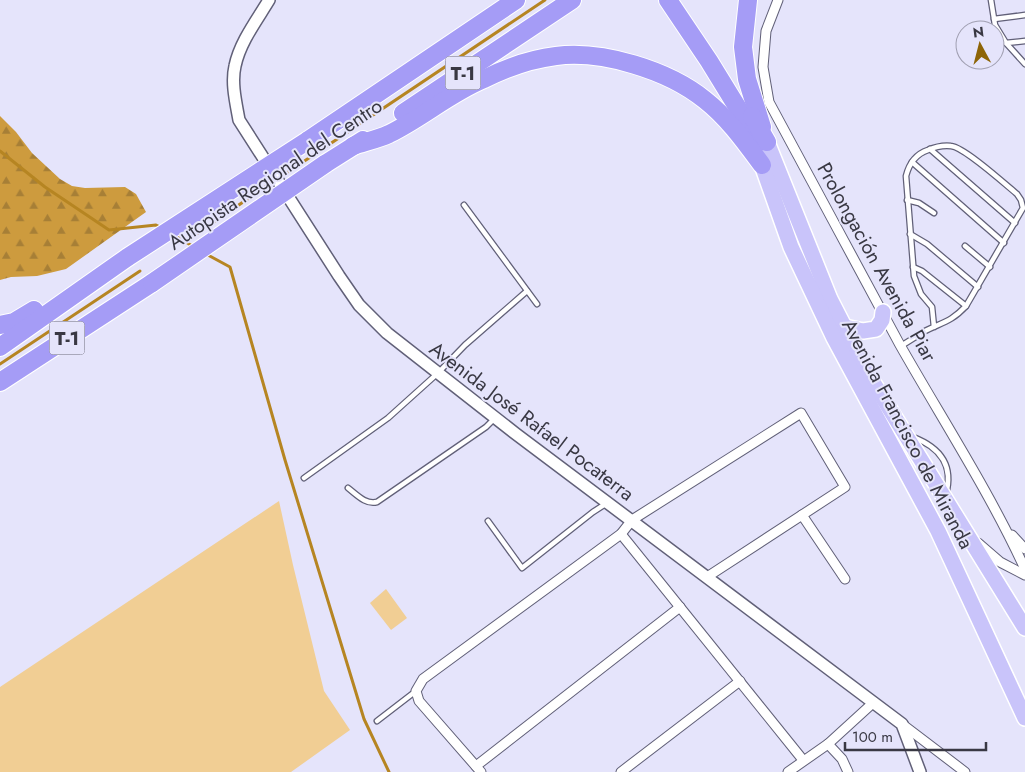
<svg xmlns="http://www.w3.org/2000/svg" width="1025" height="772" font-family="Jost,sans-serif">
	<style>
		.green { fill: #f1ce94 }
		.forest { fill: url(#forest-firs) }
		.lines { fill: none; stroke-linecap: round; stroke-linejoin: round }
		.stream { stroke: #b68522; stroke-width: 3 }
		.service-casing { stroke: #616078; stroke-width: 7 }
		.minor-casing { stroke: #616078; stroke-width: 11 }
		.tertiary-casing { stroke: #616078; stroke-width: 14 }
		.primary-casing { stroke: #fff; stroke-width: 18 }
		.motorway-casing { stroke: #fff; stroke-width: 20 }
		.service { stroke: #fff; stroke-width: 4.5 }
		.minor { stroke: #fff; stroke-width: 9 }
		.tertiary { stroke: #fff; stroke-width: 11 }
		.primary { stroke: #c9c4fa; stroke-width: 15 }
		.motorway { stroke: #a59cf6; stroke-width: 18 }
		.motorway-bridge-casing { stroke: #fff; stroke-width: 20; stroke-linecap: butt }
		.motorway-bridge { stroke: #a59cf6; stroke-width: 18 }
		.labels { text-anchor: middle; stroke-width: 4; stroke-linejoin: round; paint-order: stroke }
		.shield { fill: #e5e4fb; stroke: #6d6c7a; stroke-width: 1 }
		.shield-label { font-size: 19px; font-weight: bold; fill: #393843 }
		.street-label { font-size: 20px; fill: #393843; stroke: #e5e4fb }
	</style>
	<defs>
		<pattern id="forest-firs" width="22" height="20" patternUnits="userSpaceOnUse" patternTransform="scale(1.25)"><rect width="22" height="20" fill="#cd9b3e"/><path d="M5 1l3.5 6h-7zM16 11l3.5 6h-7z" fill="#a77f36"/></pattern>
	</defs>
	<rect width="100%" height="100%" fill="#e5e4fb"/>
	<g class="green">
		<path d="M279,501L293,565L324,691L350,730L291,772H0V687Z"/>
		<path d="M386,589L407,618L391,630L370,603Z"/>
	</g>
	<path class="forest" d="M0,116L16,132L32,153L60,179L72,186L85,188L125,187L136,194L146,212L66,269L37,276L11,277L0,280Z"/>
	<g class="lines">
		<g class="stream">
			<path d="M0,151L45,187L109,230L156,225L162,228"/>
			<path d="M288,172L545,0"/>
			<path d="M174,235L194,247"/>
			<path d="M185,242L265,187"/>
			<path d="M206,254L230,267L285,460L364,719L389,772"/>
			<path d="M0,364L140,271"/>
		</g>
		<defs>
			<g id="service">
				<path d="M991,0L995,25L1006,43L1025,64"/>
				<path d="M994,19L1025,15"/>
				<path d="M1006,43L1025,41"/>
				<path d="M930,149L1015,223"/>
				<path d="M912,162L1004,243"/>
				<path d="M907,200L919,203L934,213"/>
				<path d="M464,205L537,304"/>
				<path d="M910,234L927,244L978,287"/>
				<path d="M965,246L990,267"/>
				<path d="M913,267L922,271L966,306"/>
				<path d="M901,346C909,341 917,336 925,331C943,322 951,322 966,306L1023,208L1021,200L1017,194C1005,184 964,147 951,146C942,145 935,147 928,150C916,154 909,164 906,176L914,276L921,294L932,307L934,327"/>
				<path d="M913,437C939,447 954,464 946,494"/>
				<path d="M304,478L388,418L438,373L465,345L527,291"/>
				<path d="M348,488C357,495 366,505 377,502L486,427L494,419"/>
				<path d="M488,521L522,568L593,512L607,503"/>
				<path d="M377,721L416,691"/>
			</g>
			<g id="minor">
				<path d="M778,0L766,31L763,67L769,102C813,183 856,264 900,345C942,419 989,491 1025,569"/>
				<path d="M802,515L845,579"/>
				<path d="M621,534L803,760"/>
				<path d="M1012,535L1025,549"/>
				<path d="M978,543L1000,562L1025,575"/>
				<path d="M902,724L965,772"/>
				<path d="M828,744L842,759L848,772"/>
				<path d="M476,766L680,607"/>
				<path d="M481,772L419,701L416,691L423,679L621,534L632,520L801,413L845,487L707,577"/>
				<path d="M621,772L740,681"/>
				<path d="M788,772L828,744L874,702"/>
			</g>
			<path id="tertiary" d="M269,0C257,20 240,42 235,66C231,83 236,103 239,120L339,276L359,305L387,333L516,434L902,724L920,772"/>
			<g id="primary">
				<path d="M767,142L830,299L871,379L1025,628"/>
				<path d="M762,165L791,247L834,338L938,531L1025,718"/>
				<path d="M845,327L863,331L876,329L882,320L883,312"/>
			</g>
			<g id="motorway">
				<path d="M668,0L709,61L744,118L755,146"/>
				<path d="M748,0L743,47L747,79L762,127"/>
				<path d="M403,113L572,0"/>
				<path d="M752,116L767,142"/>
				<path d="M307,141L516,0"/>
				<path d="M353,146C365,142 378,139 389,134C422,118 450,93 484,79C506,68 531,59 556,56C602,50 668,70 705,100C728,118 745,142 762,165"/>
				<path d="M325,164L363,140"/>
				<path d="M0,325L14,322L34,310"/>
				<path d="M0,347L128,257"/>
				<path d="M0,382L152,283"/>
			</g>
		</defs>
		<use href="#service" class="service-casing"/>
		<use href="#minor" class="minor-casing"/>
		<use href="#tertiary" class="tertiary-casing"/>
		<use href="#primary" class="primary-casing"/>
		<use href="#motorway" class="motorway-casing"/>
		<use href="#service" class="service"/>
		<use href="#minor" class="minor"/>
		<use href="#tertiary" class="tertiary"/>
		<use href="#primary" class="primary"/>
		<use href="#motorway" class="motorway"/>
		<defs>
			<g id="motorway-bridge">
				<path d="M128,257L307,141"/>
				<path d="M152,283L325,164"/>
			</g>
		</defs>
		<use href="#motorway-bridge" class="motorway-bridge-casing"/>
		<use href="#motorway-bridge" class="motorway-bridge"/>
	</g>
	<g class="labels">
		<g class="shield">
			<rect x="445.5" y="56.5" width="35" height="33" rx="4"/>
			<rect x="49.5" y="321.5" width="35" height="33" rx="4"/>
		</g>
		<g class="shield-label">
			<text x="463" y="80">T-1</text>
			<text x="67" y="345">T-1</text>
		</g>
		<g class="street-label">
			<text transform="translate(275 174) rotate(-34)" y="7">Autopista Regional del Centro</text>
			<text transform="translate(877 262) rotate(61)" y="7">Prolongación Avenida Piar</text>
			<text transform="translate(532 421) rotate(37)" y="7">Avenida José Rafael Pocaterra</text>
			<text transform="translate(908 434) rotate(62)" y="7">Avenida Francisco de Miranda</text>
		</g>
	</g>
	<g transform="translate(980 45) rotate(353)"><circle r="24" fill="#e5e4fb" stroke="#a09fb1"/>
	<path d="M0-4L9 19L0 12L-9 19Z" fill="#8d6407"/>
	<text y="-8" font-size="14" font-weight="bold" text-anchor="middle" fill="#393843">N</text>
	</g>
	<path d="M845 742v8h141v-8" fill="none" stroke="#393843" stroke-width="2.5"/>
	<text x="852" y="742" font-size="15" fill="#393843" stroke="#e5e4fb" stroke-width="4" paint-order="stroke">100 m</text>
</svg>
